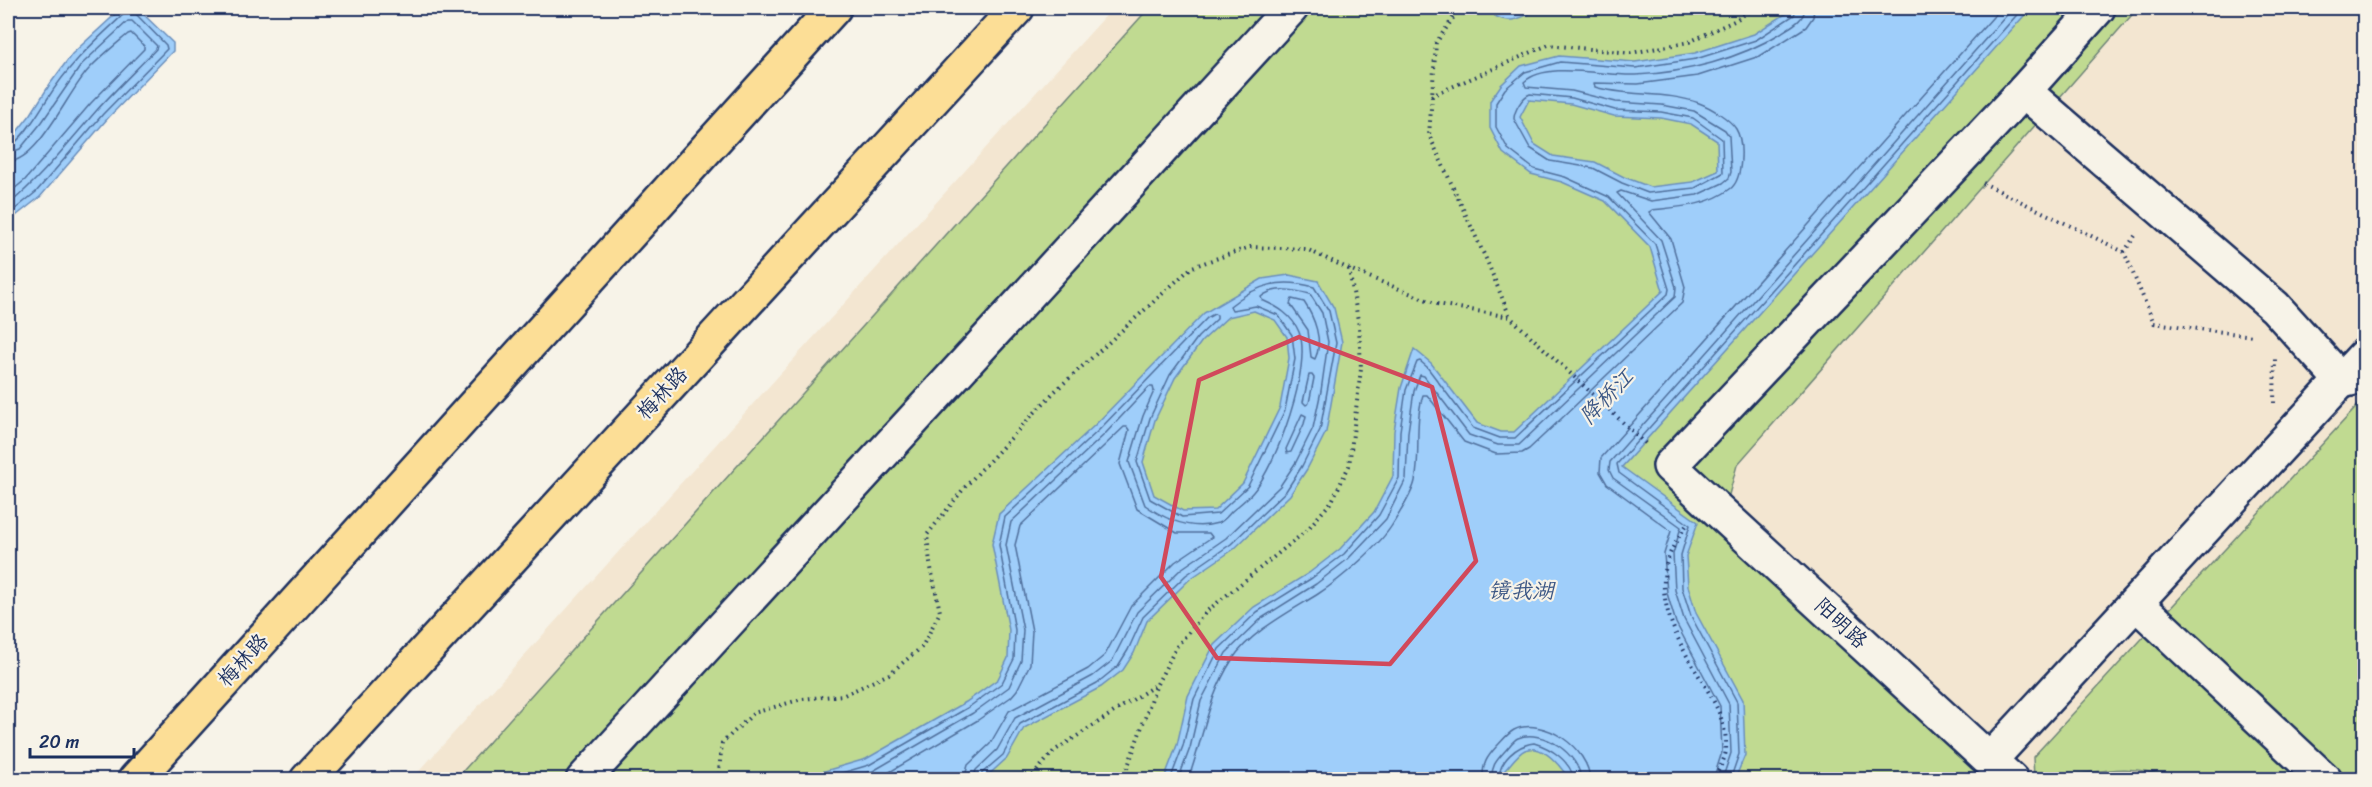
<svg xmlns="http://www.w3.org/2000/svg" width="2372" height="787" font-family="Sriracha,'LXGW WenKai TC',sans-serif">
	<style>
		.built { fill: #f3e6d1 }
		.green { fill: #c0da91; stroke: #6e8478; stroke-width: 1.5 }
		.water { fill: #9fcefa; stroke: #6a8ebc; stroke-width: 1.5; fill-rule: evenodd }
		.lines { fill: none; stroke-linecap: round; stroke-linejoin: round }
		.shore { stroke: #506f9c; stroke-width: 1.5 }
		.minor-casing { stroke: #1b2f5e; stroke-width: 38 }
		.major-casing { stroke: #1b2f5e; stroke-width: 38 }
		.path { stroke: #1b2f5e; stroke-width: 4; stroke-dasharray: 1.5 4.5; stroke-linecap: butt }
		.minor { stroke: #f7f3e8; stroke-width: 33 }
		.major { stroke: #fcde96; stroke-width: 33 }
		.marked { fill: none; stroke: #d1495b; stroke-width: 4.5; stroke-linejoin: round }
		.labels { text-anchor: middle; stroke-width: 4.5; stroke-linejoin: round; paint-order: stroke }
		.street-label { font-size: 21px; fill: #1b2f5e; stroke: #f7f3e8 }
		.water-label { font-size: 22px; font-style: italic; fill: #3c5785; stroke: #f7f3e8 }
	</style>
	<rect width="100%" height="100%" fill="#f7f3e8"/>
	<filter id="ink" filterUnits="userSpaceOnUse"><feTurbulence type="fractalNoise" baseFrequency=".0167" numOctaves="2"/><feDisplacementMap in="SourceGraphic" scale="12" xChannelSelector="R" yChannelSelector="G"/><feConvolveMatrix kernelMatrix="1 2 1 2 8 2 1 2 1" color-interpolation-filters="sRGB"/></filter>
	<g filter="url(#ink)">
		<path class="built" d="M1113,8H2364V779L411,780Z"/>
		<g class="green">
			<path d="M1149,8H2138L1737,465L1720,528L1981,768L1970,779L455,780Z"/>
			<path d="M2364,399V779H2345L2165,614Z"/>
			<path d="M2151,629L2314,779H2169C2125,757 2080,779 2034,779L2033,757Z"/>
		</g>
		<g class="water">
			<path d="M137,8L173,43V51L108,118L40,197L8,222V143L31,114L50,84L72,54L121,9Z"/>
			<path d="M1499,8H1542C1526,15 1512,26 1495,16Z"/>
			<path d="M1795,8H2031L1622,467L1698,522L1686,556L1688,586L1696,613L1743,700L1745,755L1735,779H1569C1561,767 1543,743 1525,750C1518,753 1510,765 1505,770V779H1164L1177,745L1188,696L1214,645L1254,607L1309,573L1340,549L1374,512L1393,476L1394,431L1401,388L1414,349L1431,363L1477,423L1501,432H1514L1663,291L1650,247L1605,201L1562,182L1531,174L1503,153L1490,128V101L1501,85L1521,66L1559,56L1635,62L1695,53L1754,34ZM1529,100L1571,104L1614,116L1661,118L1691,124L1717,141L1718,171L1693,182L1650,187L1624,177L1595,162L1553,156L1534,144L1520,117Z"/>
			<path d="M1289,275L1318,281L1334,308L1342,342L1326,432L1307,469L1290,495L1234,549L1190,579L1147,621L1134,653L1123,670L1101,687L1024,728L1007,758L984,779H805L818,773L866,759L966,702L998,679L1008,658L1009,630L992,544L999,514L1095,425L1204,313L1262,279ZM1254,311L1275,320L1287,337L1289,358L1280,407L1243,483L1215,510L1183,511L1154,495L1143,462L1155,420L1175,378L1202,341L1228,317Z"/>
		</g>
		<g class="lines">
			<g class="shore">
				<path d="M1530,94L1572,98L1615,110L1661,112L1693,118L1722,139L1723,173L1695,188L1648,193L1622,183L1593,168L1550,161L1530,148L1514,119C1514,111 1522,97 1530,94Z"/>
				<path d="M8,146C20,144 39,112 46,101C69,64 93,43 124,14L126,8"/>
				<path d="M8,153L20,149L42,122L82,64L128,21H132L157,46L156,49C137,69 116,89 97,110C68,143 42,177 8,205"/>
				<path d="M8,162C39,161 68,91 89,69C101,56 115,45 128,34L131,33L144,46V49L91,103L25,180L8,194"/>
				<path d="M8,215L36,192L103,114L167,49L166,45L135,13L134,8"/>
				<path d="M1292,299L1304,302C1314,317 1324,341 1315,359L1311,357L1308,330L1290,304Z"/>
				<path d="M1309,375H1312L1314,378L1309,403L1306,405L1303,402Z"/>
				<path d="M1302,414L1306,416L1304,424L1291,452L1287,453L1286,449Z"/>
				<path d="M818,780L869,765L969,707L1002,683L1014,659L1015,630L999,545L1005,517L1099,430L1207,318L1214,314L1217,315V319L1198,337L1170,375L1150,418L1137,462L1150,499L1182,517L1218,514L1248,486L1285,410L1295,359L1292,335L1278,315L1256,306L1232,310L1230,306C1257,284 1281,278 1314,287L1329,311L1336,343L1320,430L1302,466L1286,491L1231,544L1186,575L1143,617L1128,650L1118,666L1097,683L1020,724L1003,755L982,773L981,780"/>
				<path d="M844,780L873,771L973,713L1009,687L1021,661L1023,630L1006,545L1011,522L1104,435L1149,387H1153L1154,391L1143,416L1129,462L1145,505C1166,520 1191,531 1218,523C1224,521 1228,515 1232,511C1239,505 1247,499 1253,492C1276,466 1313,366 1299,332C1292,315 1278,307 1262,300L1261,297C1274,286 1294,290 1310,294L1322,313L1328,342L1321,391L1313,428L1296,462L1280,486L1226,538L1181,569L1137,612L1112,661L1093,676L1015,718L997,750L976,770L973,780"/>
				<path d="M876,780L978,720L1011,697L1017,690L1030,664L1032,631L1015,545L1020,526L1124,427H1127L1129,430L1120,464L1137,509L1177,533H1209L1212,537L1175,562L1131,606L1105,655L1088,669L1009,711L990,744L968,765L964,780"/>
				<path d="M1170,780L1183,746L1194,699L1219,649L1257,612L1312,578L1344,554L1379,515L1399,478L1400,431L1406,390L1417,362L1420,361L1427,367L1473,428L1500,438H1515L1668,294L1669,289L1655,244L1609,197L1565,177L1534,169L1508,149L1496,127V103L1505,89L1525,72L1560,62L1635,68L1696,59L1756,40L1794,15L1797,8"/>
				<path d="M1178,780L1190,748L1201,701L1226,653L1262,618L1316,584L1348,559L1386,519L1406,479L1408,432L1414,391L1420,375L1424,376L1469,435L1498,445H1519L1675,297L1676,287L1661,240L1617,193L1621,191L1651,201L1697,195L1723,183L1729,178L1731,172L1729,136L1725,130L1694,111L1662,105L1616,102L1572,91L1526,87L1524,82C1548,60 1606,77 1636,75C1685,73 1740,59 1781,33C1791,26 1804,21 1805,8"/>
				<path d="M1188,780C1203,739 1208,697 1232,660C1250,632 1291,611 1318,594C1341,579 1381,545 1394,522C1401,510 1412,495 1415,481C1421,455 1414,423 1423,395H1427L1464,442L1496,454L1522,453L1529,449L1560,420L1682,303L1685,287L1671,239L1649,212L1652,210C1678,207 1708,206 1730,189C1743,180 1744,142 1736,129C1730,119 1710,107 1699,103C1666,91 1629,97 1595,87L1594,83L1638,84L1698,76L1760,56L1806,27L1813,17L1814,8"/>
				<path d="M1483,780C1482,764 1487,757 1497,746C1502,741 1507,734 1514,730C1543,716 1589,748 1590,780"/>
				<path d="M1492,780C1491,766 1496,761 1505,751C1509,747 1513,740 1518,738C1542,728 1580,754 1581,780"/>
				<path d="M1499,780C1498,761 1517,745 1534,743C1551,748 1571,761 1574,780"/>
				<path d="M1713,780L1722,752L1720,706L1676,623L1667,593L1664,554L1671,531L1607,484L1600,472L1601,458L2001,8"/>
				<path d="M1722,780L1731,753L1729,704L1684,619L1675,590L1673,554L1681,527L1613,478L1609,470L1610,462L2013,8"/>
				<path d="M1730,780L1739,754L1737,702L1691,616L1682,588L1681,555L1690,525L1619,473L1617,464L2023,8"/>
			</g>
			<defs>
				<g id="minor">
					<path d="M2024,91L2275,307L2342,381L2362,376"/>
					<path d="M2136,603L2325,780"/>
					<path d="M1990,760L2364,356"/>
					<path d="M583,780L1291,8"/>
					<path d="M2011,780L1670,466L2024,91L2098,8"/>
				</g>
				<g id="major">
					<path d="M135,780L834,8"/>
					<path d="M307,780L1017,8"/>
				</g>
			</defs>
			<use href="#minor" class="minor-casing"/>
			<use href="#major" class="major-casing"/>
			<g class="path">
				<path d="M1460,8L1436,43L1429,135L1487,261L1510,317"/>
				<path d="M1431,96L1548,45L1631,53L1689,42L1734,21L1755,8"/>
				<path d="M1983,183L2124,252L2154,323L2253,336"/>
				<path d="M2124,252L2137,233"/>
				<path d="M2274,403L2275,359"/>
				<path d="M1686,526C1677,539 1667,555 1665,571C1659,603 1677,640 1693,666C1708,691 1728,719 1726,750C1725,760 1718,771 1713,780"/>
				<path d="M718,780L722,743L754,713L802,699L844,695L889,674L922,647L940,612L930,563L927,535L965,487L1054,392L1192,267L1250,247L1306,249L1349,269L1437,304L1510,317L1646,444"/>
				<path d="M1029,780L1054,751L1157,684"/>
				<path d="M1123,780L1157,684L1177,646L1207,611L1306,531L1332,501L1349,466L1361,369L1359,326L1349,269"/>
			</g>
			<use href="#minor" class="minor"/>
			<use href="#major" class="major"/>
		</g>
	</g>
	<path class="marked" d="M1299,337L1432,387L1476,561L1390,664L1217,658L1161,577L1199,380Z"/>
	<g class="labels">
		<g class="street-label">
			<text transform="translate(662 393) rotate(-47)" y="7">梅林路</text>
			<text transform="translate(1841 623) rotate(43)" y="7">阳明路</text>
			<text transform="translate(243 660) rotate(-48)" y="7">梅林路</text>
		</g>
		<g class="water-label">
			<text transform="translate(1606 396) rotate(-46)" y="8">降桥江</text>
			<text x="1521" y="598">镜我湖</text>
		</g>
	</g>
	<rect width="2372" height="787" fill="none" stroke="#f7f3e8" stroke-width="30"/>
	<rect x="15" y="15" width="2342" height="757" fill="none" stroke="#1b2f5e" stroke-width="2" filter="url(#ink)"/>
	<path d="M30 748v9h104v-9" fill="none" stroke="#1b2f5e" stroke-width="3"/>
	<text x="39" y="748" font-size="18" fill="#1b2f5e" stroke="#f7f3e8" stroke-width="4.5" paint-order="stroke">20 m</text>
</svg>
